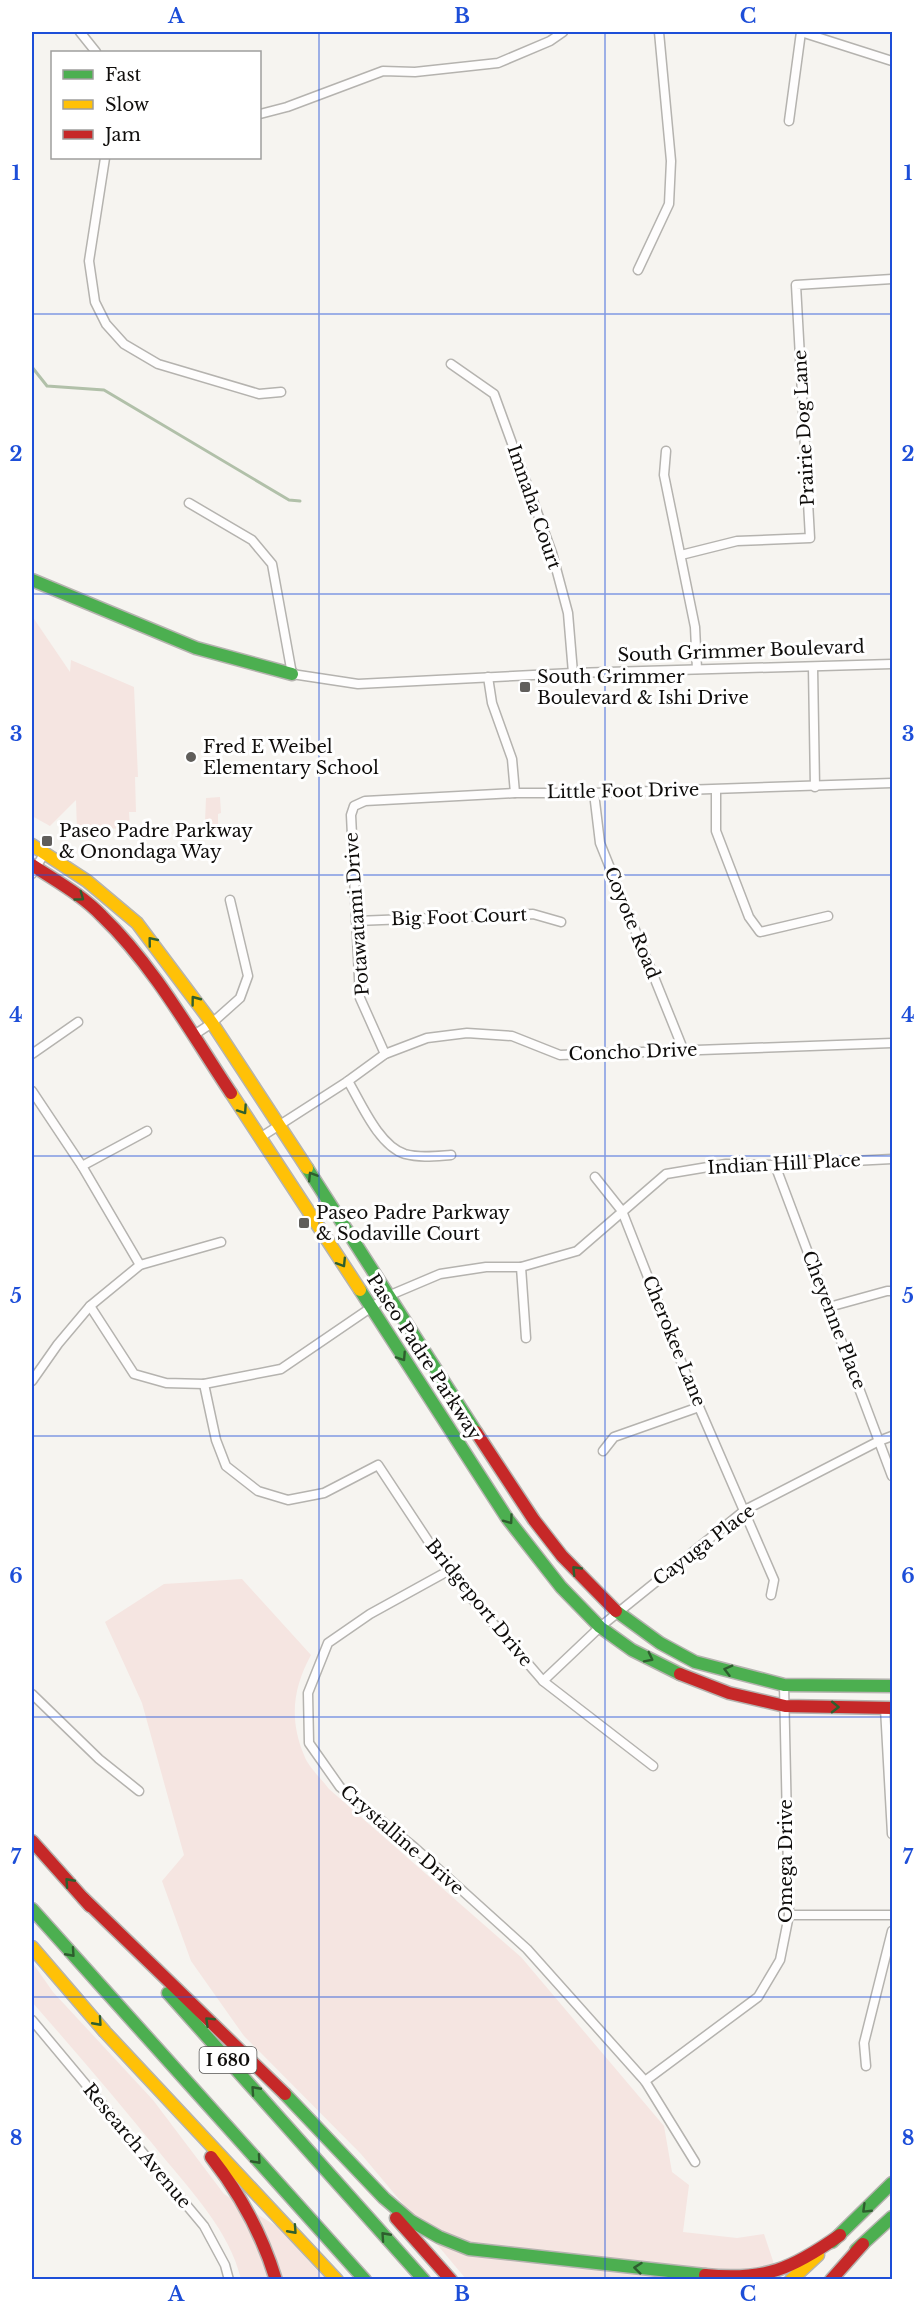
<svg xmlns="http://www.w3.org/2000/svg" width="924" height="2311" font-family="'Libre Baskerville',serif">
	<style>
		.green { fill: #f5e5e1 }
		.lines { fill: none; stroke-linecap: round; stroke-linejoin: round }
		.stream { stroke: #b1c0a9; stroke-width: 3 }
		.street-casing { stroke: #b5b3af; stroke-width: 11 }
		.fast-casing { stroke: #b5b3af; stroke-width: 15 }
		.slow-casing { stroke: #b5b3af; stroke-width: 15 }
		.jam-casing { stroke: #b5b3af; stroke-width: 15 }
		.street { stroke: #fefdfd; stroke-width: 8 }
		.fast { stroke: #4caf50; stroke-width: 12 }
		.slow { stroke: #ffc107; stroke-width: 12 }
		.jam { stroke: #c62828; stroke-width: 12 }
		.oneway { stroke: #2e5e2e }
		.grid { fill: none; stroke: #1d4ed8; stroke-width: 1.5; stroke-opacity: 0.55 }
		.poi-dot { fill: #605e5b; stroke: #fff; stroke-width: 2 }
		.labels { text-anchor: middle; stroke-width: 6; stroke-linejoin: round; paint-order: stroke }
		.shield { fill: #fff; stroke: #575654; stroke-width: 1.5 }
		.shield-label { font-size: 16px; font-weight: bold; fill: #0f0d0b }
		.street-label { font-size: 18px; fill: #0f0d0b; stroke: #fff }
		.poi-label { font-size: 18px; fill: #0f0d0b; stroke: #fff; text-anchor: start }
		.neatline { fill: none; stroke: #1d4ed8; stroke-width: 2 }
		.grid-label { font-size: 20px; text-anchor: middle; font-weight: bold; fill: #1d4ed8 }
	</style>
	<rect width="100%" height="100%" fill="#f6f4f0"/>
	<g class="green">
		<path d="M32,616L70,672L71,660L134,687L138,777H135L136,812H129L130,828L77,830L76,800L50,826L32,816Z"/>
		<path d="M220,797L221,813L218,814V824H207L205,822L206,798Z"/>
		<path d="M242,1579L311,1655C293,1688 289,1719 304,1755C308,1767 321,1778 329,1789L521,1957L664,2126L672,2172L689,2185L683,2232L737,2238L764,2234L779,2279H466L361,2154L244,2036L191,1961L162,1881L184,1855L142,1703L105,1622L164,1584Z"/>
		<path d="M32,1962L53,1992L153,2100L224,2194L278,2227L325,2279H241C229,2230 191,2191 160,2153C118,2101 75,2051 32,2002Z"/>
	</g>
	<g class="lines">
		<path class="stream" d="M32,367L47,386L104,390L289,500L300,501"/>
		<defs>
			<g id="street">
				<path d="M80,32L96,52"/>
				<path d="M801,32L892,61"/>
				<path d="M260,114L287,107L383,71L415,72L498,63L550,41L563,32"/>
				<path d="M789,121L801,32"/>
				<path d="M105,158L89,261L95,302L106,324L124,344L158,364L259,394L281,392"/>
				<path d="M638,270L669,204L671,161L659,32"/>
				<path d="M451,364L494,394L552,553L568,613L573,673"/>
				<path d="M666,451L664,475L695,627L697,669"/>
				<path d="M189,503L252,540L272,564L292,674L358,684L573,673L892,664"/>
				<path d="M681,555L737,541L810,538L796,285L892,279"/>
				<path d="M813,667L815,787"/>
				<path d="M488,677L492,703L512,759L515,793"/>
				<path d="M716,790V831L749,917L760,932L828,916"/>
				<path d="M594,793L600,843L683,1049"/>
				<path d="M32,874L44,854"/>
				<path d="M356,921L533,914L561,922"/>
				<path d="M194,1035L212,1023L240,998L248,976L230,900"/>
				<path d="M32,1054L78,1022"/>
				<path d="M385,1054L360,998L351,815L354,806L365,801L515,793H594L892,783"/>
				<path d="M348,1081C361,1103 379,1146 405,1154C420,1158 436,1156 451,1155"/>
				<path d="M32,1091L82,1166L140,1265"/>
				<path d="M261,1137L348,1081L385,1054L427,1038L467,1033L512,1036L560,1055L892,1043"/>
				<path d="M775,1165L892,1476"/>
				<path d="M82,1166L147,1131"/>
				<path d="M595,1177L622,1211L699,1407L774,1580L771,1595"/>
				<path d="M521,1267L526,1338"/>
				<path d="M90,1306L134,1374L166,1383L204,1384L281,1369L388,1296L440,1274L486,1267H521L577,1251L666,1174L726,1164L775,1165L892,1159"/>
				<path d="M829,1307L887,1291H892"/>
				<path d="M32,1381L58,1344L90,1306L140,1265L221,1242"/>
				<path d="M204,1384L216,1440L226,1466L258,1491L288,1500L324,1493L378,1465L448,1571L543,1681L653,1766"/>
				<path d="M603,1451L614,1437L699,1407"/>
				<path d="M448,1571L370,1614L328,1643L308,1693L309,1743L340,1787L414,1847L527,1949L645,2081L695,2162"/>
				<path d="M543,1681L600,1627L745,1510L879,1441L892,1436"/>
				<path d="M32,1694L99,1759L139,1791"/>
				<path d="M885,1708L892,1834"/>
				<path d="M789,1915H892"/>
				<path d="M32,2020L204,2226L225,2265L229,2280"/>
				<path d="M866,2066L864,2043L892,1931"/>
				<path d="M645,2081L758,1997L780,1960L789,1915L784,1685"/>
			</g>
			<g id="fast">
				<path d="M32,580L196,648L292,674"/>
				<path d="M307,1168L476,1432"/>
				<path d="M360,1290L507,1518L561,1587L600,1627L632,1650L680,1674"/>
				<path d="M616,1611L660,1643L695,1662L784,1685L892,1686"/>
				<path d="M32,1909L365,2280"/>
				<path d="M168,1993L424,2280"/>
				<path d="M285,2094L384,2198L411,2221L439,2237L469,2249L705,2275"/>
				<path d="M832,2242L892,2183"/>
				<path d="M856,2250L892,2217"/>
			</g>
			<g id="slow">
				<path d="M32,845L87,881L137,923L212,1023L307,1168"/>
				<path d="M231,1093L360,1290"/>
				<path d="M32,1947L105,2032L337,2280"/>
				<path d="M791,2280L818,2255"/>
			</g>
			<g id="jam">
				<path d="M32,865C56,881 82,895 102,916C154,966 191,1033 231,1093"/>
				<path d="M476,1432L534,1520L562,1556L616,1611"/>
				<path d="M680,1674L729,1693L785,1706L892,1708"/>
				<path d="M32,1841L90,1906"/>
				<path d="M83,1898L285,2094"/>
				<path d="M211,2157C241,2195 262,2234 276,2280"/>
				<path d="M396,2218L451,2280"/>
				<path d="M705,2275C765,2281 792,2269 840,2235"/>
				<path d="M831,2280L863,2244"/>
			</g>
		</defs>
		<use href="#street" class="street-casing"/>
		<use href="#fast" class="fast-casing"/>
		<use href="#slow" class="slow-casing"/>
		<use href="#jam" class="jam-casing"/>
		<use href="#street" class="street"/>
		<use href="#fast" class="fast"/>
		<use href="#slow" class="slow"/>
		<use href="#jam" class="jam"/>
	</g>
	<defs><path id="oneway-chevron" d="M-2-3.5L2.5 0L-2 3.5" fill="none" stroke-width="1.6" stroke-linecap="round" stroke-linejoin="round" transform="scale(1.5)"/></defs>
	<g class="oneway">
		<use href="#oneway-chevron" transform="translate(80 897) rotate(36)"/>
		<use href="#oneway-chevron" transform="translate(152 941) rotate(-129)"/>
		<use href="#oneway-chevron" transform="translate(195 1000) rotate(-127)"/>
		<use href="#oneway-chevron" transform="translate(243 1110) rotate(56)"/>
		<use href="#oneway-chevron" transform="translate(312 1176) rotate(-122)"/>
		<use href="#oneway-chevron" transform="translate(342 1263) rotate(58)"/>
		<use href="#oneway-chevron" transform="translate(402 1357) rotate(57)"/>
		<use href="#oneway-chevron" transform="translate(509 1520) rotate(54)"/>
		<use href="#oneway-chevron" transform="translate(576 1570) rotate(-134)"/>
		<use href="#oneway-chevron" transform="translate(649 1658) rotate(27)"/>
		<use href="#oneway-chevron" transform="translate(728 1670) rotate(-165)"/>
		<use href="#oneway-chevron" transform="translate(835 1707) rotate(1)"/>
		<use href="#oneway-chevron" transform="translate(69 1882) rotate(-132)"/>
		<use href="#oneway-chevron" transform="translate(71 1953) rotate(48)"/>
		<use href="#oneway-chevron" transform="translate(209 2021) rotate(-136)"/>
		<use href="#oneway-chevron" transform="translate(98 2022) rotate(48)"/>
		<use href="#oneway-chevron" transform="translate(255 2090) rotate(-132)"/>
		<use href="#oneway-chevron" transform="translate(257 2160) rotate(48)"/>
		<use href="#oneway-chevron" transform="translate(866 2209) rotate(136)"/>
		<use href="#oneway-chevron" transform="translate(293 2230) rotate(48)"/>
		<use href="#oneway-chevron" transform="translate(385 2236) rotate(-132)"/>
		<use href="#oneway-chevron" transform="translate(638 2268) rotate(-174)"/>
	</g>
	<path class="grid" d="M319,32V2280M605,32V2280M32,314H892M32,594H892M32,875H892M32,1156H892M32,1436H892M32,1717H892M32,1997H892"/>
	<g class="poi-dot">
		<rect x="519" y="681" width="12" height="12" rx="3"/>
		<circle cx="191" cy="757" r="6"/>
		<rect x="41" y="835" width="12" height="12" rx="3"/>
		<rect x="298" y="1217" width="12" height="12" rx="3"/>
	</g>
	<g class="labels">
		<rect class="shield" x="199.5" y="2047" width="57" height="26" rx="4.5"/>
		<g class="shield-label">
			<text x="228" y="2066">I 680</text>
		</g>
		<g class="street-label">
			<text transform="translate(804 428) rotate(-93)" y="6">Prairie Dog Lane</text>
			<text transform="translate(534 507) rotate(71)" y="6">Imnaha Court</text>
			<text transform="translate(741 651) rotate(-2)" y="6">South Grimmer Boulevard</text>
			<text transform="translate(623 791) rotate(-1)" y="6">Little Foot Drive</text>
			<text transform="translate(357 914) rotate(-94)" y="6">Potawatami Drive</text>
			<text transform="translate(459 917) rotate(-2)" y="6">Big Foot Court</text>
			<text transform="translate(632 923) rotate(68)" y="6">Coyote Road</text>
			<text transform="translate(633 1052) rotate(-2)" y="6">Concho Drive</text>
			<text transform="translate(784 1164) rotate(-3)" y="6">Indian Hill Place</text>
			<text transform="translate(834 1320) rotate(69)" y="6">Cheyenne Place</text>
			<text transform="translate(674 1341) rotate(68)" y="6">Cherokee Lane</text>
			<text transform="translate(424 1357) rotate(57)" y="6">Paseo Padre Parkway</text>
			<text transform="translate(704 1545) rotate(-37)" y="6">Cayuga Place</text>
			<text transform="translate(479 1603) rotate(51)" y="6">Bridgeport Drive</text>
			<text transform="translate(402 1840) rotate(41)" y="6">Crystalline Drive</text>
			<text transform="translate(786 1861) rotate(-90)" y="6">Omega Drive</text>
			<text transform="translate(137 2146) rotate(50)" y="6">Research Avenue</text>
		</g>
		<g class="poi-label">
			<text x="537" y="683">South Grimmer<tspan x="537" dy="21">Boulevard &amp; Ishi Drive</tspan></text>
			<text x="203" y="753">Fred E Weibel<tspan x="203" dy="21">Elementary School</tspan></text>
			<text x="59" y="837">Paseo Padre Parkway<tspan x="59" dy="21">&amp; Onondaga Way</tspan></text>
			<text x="316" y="1219">Paseo Padre Parkway<tspan x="316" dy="21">&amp; Sodaville Court</tspan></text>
		</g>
	</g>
	<rect width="924" height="2311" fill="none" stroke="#ffffff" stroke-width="66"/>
	<rect x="51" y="51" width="210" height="108" fill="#ffffff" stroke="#9f9e9d" stroke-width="1.5"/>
	<rect x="63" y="70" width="30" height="9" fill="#4caf50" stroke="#9f9e9d" stroke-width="1.5"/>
	<text x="105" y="81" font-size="18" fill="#0f0d0b">Fast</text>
	<rect x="63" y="100" width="30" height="9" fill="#ffc107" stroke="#9f9e9d" stroke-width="1.5"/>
	<text x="105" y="111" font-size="18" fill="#0f0d0b">Slow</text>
	<rect x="63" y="130" width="30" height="9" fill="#c62828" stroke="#9f9e9d" stroke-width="1.5"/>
	<text x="105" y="141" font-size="18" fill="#0f0d0b">Jam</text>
	<rect x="33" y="33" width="858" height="2245" class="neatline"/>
	<g class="grid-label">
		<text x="176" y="23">A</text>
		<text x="462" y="23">B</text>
		<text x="748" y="23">C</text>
		<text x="16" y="180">1</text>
		<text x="908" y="180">1</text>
		<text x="16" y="461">2</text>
		<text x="908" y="461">2</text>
		<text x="16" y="741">3</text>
		<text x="908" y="741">3</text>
		<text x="16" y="1022">4</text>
		<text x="908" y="1022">4</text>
		<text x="16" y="1303">5</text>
		<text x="908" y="1303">5</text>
		<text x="16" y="1583">6</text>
		<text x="908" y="1583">6</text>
		<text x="16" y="1864">7</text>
		<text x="908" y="1864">7</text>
		<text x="16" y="2145">8</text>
		<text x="908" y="2145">8</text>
		<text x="176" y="2301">A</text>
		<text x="462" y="2301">B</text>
		<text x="748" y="2301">C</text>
	</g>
</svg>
